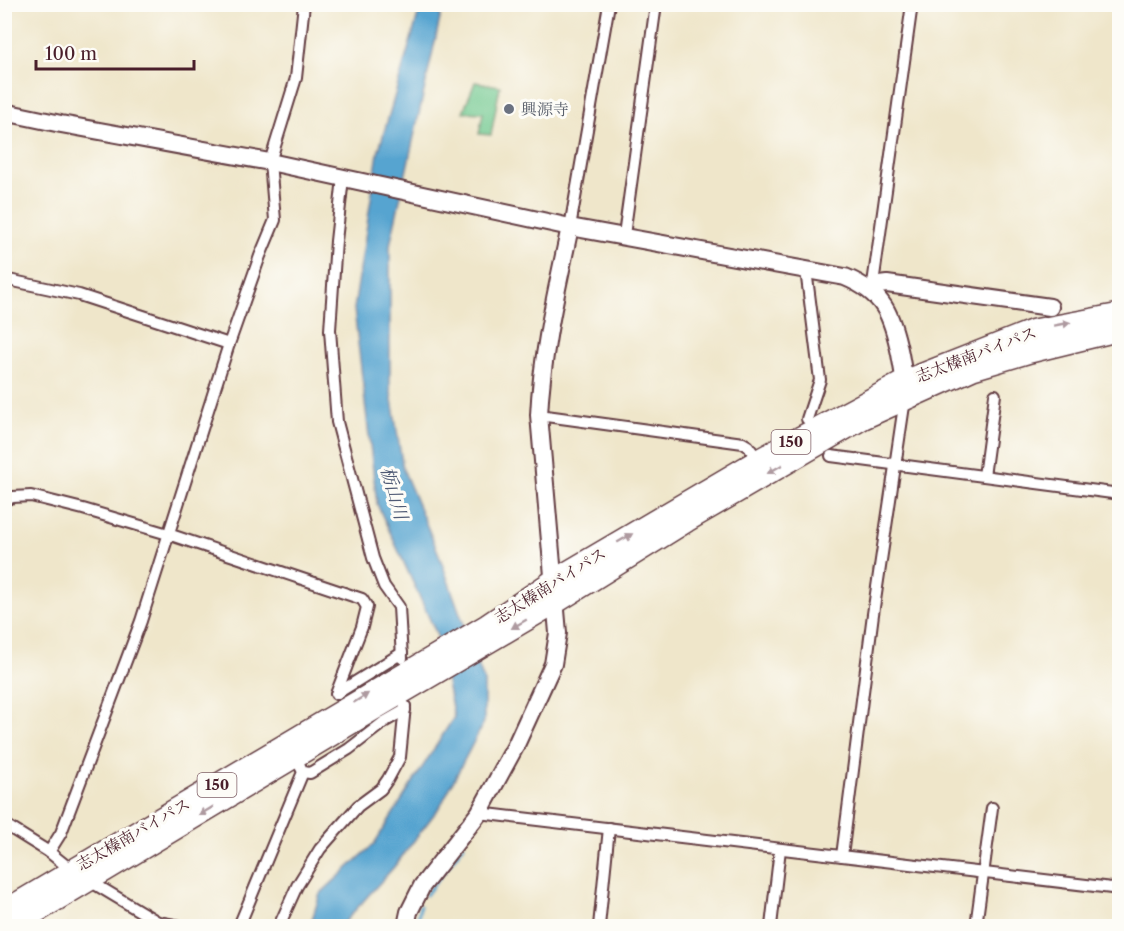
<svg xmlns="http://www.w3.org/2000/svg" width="1124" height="931" font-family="'Libre Caslon Text','Noto Serif JP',serif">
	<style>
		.green { fill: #70c88e; stroke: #5d745c; stroke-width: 1.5 }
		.water { fill: #57a4d0; stroke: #50627e; stroke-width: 1.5 }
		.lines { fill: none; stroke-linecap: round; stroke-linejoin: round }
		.stream { stroke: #57a4d0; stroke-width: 3 }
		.street-casing { stroke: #633d43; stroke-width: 14 }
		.secondary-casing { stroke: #633d43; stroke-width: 20 }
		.highway-casing { stroke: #633d43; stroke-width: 24 }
		.street { stroke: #fff; stroke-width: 10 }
		.secondary { stroke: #fff; stroke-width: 16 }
		.highway { stroke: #fff; stroke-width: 21 }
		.oneway { fill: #ae9aa0 }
		.worship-dot { fill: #6b7280; stroke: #fdfcf7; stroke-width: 2 }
		.labels { text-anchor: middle; stroke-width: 6; stroke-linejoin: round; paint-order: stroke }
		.shield { fill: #fdfcf7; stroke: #806168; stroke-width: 1.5 }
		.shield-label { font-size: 15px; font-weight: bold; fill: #4a1f2b }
		.worship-label { font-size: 16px; fill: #5b616d; stroke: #fdfcf7; text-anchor: start }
		.street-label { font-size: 16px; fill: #4a1f2b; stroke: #fdfcf7 }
		.water-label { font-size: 18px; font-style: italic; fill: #505b75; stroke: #fdfcf7 }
	</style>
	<rect width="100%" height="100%" fill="#fdfcf7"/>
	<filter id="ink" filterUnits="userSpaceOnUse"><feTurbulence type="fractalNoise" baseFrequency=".0167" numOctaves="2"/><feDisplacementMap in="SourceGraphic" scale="12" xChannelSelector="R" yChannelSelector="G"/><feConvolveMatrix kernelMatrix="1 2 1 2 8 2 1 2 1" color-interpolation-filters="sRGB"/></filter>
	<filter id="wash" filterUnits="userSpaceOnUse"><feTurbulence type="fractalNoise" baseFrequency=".008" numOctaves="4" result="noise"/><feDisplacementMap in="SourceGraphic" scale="24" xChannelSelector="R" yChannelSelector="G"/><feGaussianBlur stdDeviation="1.35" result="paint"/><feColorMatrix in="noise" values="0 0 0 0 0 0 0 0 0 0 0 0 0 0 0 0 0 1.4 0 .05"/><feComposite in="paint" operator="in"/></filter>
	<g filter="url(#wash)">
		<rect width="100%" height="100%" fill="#efe6ca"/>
		<path class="green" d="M475,82L500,86L491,135L479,134L483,113L463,112Z"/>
		<path class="water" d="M421,5H443L390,245V386L403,469L438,552L484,681V722L441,805L394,867L341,926H310L320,894L374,844L454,717L437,635L377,504L354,309L378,153Z"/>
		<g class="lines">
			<g class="stream">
				<path d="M426,895L464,845"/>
				<path d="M417,926L420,906"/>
			</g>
		</g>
	</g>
	<g filter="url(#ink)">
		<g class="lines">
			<defs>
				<g id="street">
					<path d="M343,178L336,241L330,330L337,422L373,558L384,586L399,607L402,658"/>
					<path d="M570,227L609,4"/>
					<path d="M624,235L656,4"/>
					<path d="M806,270L820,380L807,419"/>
					<path d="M4,279L79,295L229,344"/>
					<path d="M872,291L912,4"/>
					<path d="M539,415L743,443L748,446L758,460"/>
					<path d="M831,456L1120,494"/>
					<path d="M984,476L995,395"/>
					<path d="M4,500L13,497L31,496L83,509L168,534L362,599L367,607L362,627L336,694L402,653"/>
					<path d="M303,772L310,773L349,749L384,722L405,710"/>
					<path d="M479,813L1120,889"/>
					<path d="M4,824L49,852L74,872"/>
					<path d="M49,852L61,833L141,621L229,344L260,256L275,220L270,162L296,78L304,4"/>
					<path d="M842,856L873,614L905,399"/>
					<path d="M88,880L158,922L180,926"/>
					<path d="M239,926L303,772L295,756"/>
					<path d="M279,926L297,886L320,849L358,806L381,789L388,779L400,757L405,706"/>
					<path d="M599,926L609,828"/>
					<path d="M771,926L780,849"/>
					<path d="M976,926L992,808"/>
				</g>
				<g id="secondary">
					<path d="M4,112L61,124L270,162L570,227L845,277C884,293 892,315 900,354C902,366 905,378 905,391"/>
					<path d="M872,291L879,285L887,284L1050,307"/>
					<path d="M406,926L409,912L422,886L479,813L515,747L553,664L558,633L539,415C542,351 557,289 570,227"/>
				</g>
				<g id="highway">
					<path d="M4,911L487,625L554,580L758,460L905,381L1034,330L1120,314"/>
					<path d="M13,926L378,707L555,603L687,521L864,418L973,369L1030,352L1120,330"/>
				</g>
			</defs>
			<use href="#street" class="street-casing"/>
			<use href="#secondary" class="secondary-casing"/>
			<use href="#highway" class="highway-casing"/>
			<use href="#street" class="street"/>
			<use href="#secondary" class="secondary"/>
			<use href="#highway" class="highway"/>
		</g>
		<defs><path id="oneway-solid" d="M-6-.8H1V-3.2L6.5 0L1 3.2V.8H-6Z" transform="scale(1.5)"/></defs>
		<g class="oneway">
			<use href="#oneway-solid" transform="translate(1062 324) rotate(-11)"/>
			<use href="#oneway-solid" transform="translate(775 469) rotate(150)"/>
			<use href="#oneway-solid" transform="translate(625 538) rotate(-30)"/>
			<use href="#oneway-solid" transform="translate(519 624) rotate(150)"/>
			<use href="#oneway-solid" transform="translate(361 698) rotate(-32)"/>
			<use href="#oneway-solid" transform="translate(206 811) rotate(149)"/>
		</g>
	</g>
	<circle class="worship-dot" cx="509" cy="109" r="6"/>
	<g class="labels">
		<g class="shield">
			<rect x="771.5" y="430" width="39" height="24" rx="4.5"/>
			<rect x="197.5" y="773" width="39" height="24" rx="4.5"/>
		</g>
		<g class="shield-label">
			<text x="791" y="447">150</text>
			<text x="217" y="790">150</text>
		</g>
		<g class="worship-label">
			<text x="521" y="115">興源寺</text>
		</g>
		<g class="street-label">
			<text transform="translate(976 354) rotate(-21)" y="6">志太榛南バイパス</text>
			<text transform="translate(550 585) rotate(-32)" y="6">志太榛南バイパス</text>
			<text transform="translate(133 834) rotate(-30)" y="6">志太榛南バイパス</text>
		</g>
		<g class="water-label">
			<text transform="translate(394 493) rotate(74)" y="6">栃山川</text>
		</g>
	</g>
	<rect width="1124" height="931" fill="none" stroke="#fdfcf7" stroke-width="24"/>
	<path d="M36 60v9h158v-9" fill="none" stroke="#4a1f2b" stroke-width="3"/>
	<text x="45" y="60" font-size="18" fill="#4a1f2b" stroke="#fdfcf7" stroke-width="4.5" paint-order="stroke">100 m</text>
</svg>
